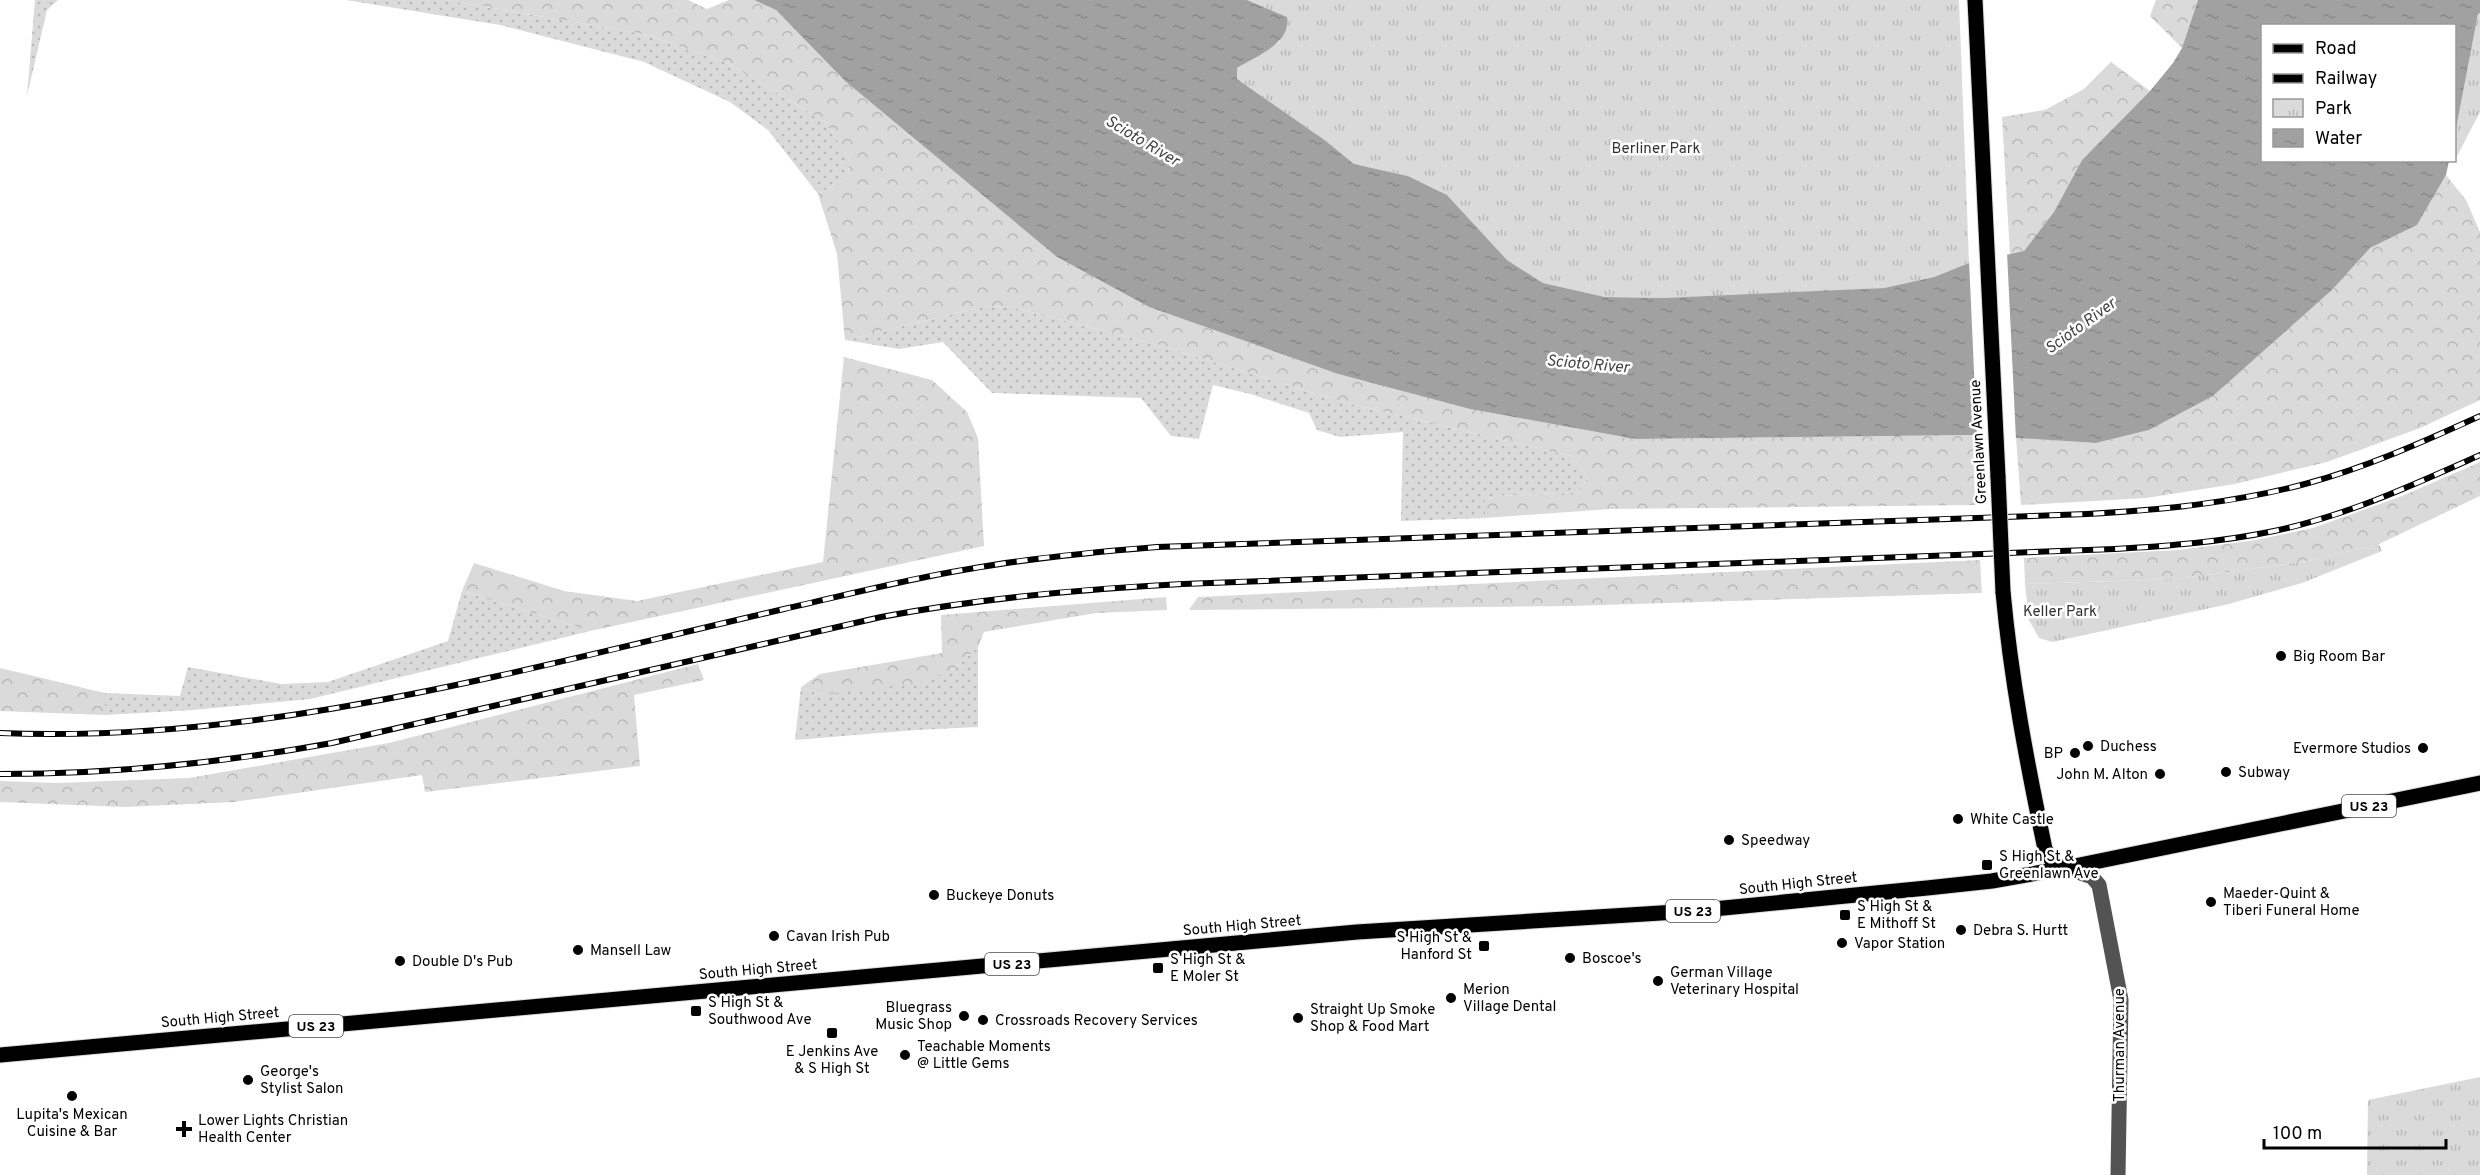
<svg xmlns="http://www.w3.org/2000/svg" width="2480" height="1175" font-family="Overpass,sans-serif">
	<style>
		.grass { fill: url(#grass-dots) }
		.forest { fill: url(#forest-crowns) }
		.park { fill: url(#park-tufts) }
		.water { fill: url(#water-ripples) }
		.pier { fill: #fff }
		.lines { fill: none; stroke-linecap: round; stroke-linejoin: round }
		.major-casing { stroke: #dbdbdb; stroke-width: 17 }
		.minor { stroke: #535353; stroke-width: 15 }
		.major { stroke: #000; stroke-width: 15 }
		.rail-casing { stroke: #000; stroke-width: 6 }
		.rail { stroke: #fff; stroke-width: 4; stroke-dasharray: 11; stroke-linecap: butt }
		.major-bridge-casing { stroke: #dbdbdb; stroke-width: 17; stroke-linecap: butt }
		.major-bridge { stroke: #000; stroke-width: 15 }
		.poi-dot { fill: #000; stroke: #fff; stroke-width: 2 }
		.labels { text-anchor: middle; stroke-width: 5; stroke-linejoin: round; paint-order: stroke }
		.shield { fill: #fff; stroke: #4c4c4c; stroke-width: 1.5 }
		.shield-label { font-size: 14px; font-weight: bold; fill: #000 }
		.park-label { font-size: 15px; fill: #313131; stroke: #fff }
		.street-label { font-size: 15px; fill: #000; stroke: #fff }
		.poi-label { font-size: 15px; fill: #000; stroke: #fff; text-anchor: start }
		.water-label { font-size: 16px; font-style: italic; fill: #424242; stroke: #fff }
	</style>
	<defs>
		<pattern id="grass-dots" width="8" height="8" patternUnits="userSpaceOnUse" patternTransform="scale(1.5)"><rect width="8" height="8" fill="#dadada"/><path d="M2 2h.1M6 6h.1" fill="none" stroke="#b9b9b9" stroke-width="1.8" stroke-linecap="round"/></pattern>
		<pattern id="forest-crowns" width="20" height="18" patternUnits="userSpaceOnUse" patternTransform="scale(1.5)"><rect width="20" height="18" fill="#dadada"/><path d="M2 6a3 3 0 1 1 6 0M12 15a3 3 0 1 1 6 0" fill="none" stroke="#b9b9b9"/></pattern>
		<pattern id="park-tufts" width="24" height="20" patternUnits="userSpaceOnUse" patternTransform="scale(1.5)"><rect width="24" height="20" fill="#dadada"/><path d="M3 7l-1-3M5 7V3M7 7l1-3M15 17l-1-3M17 17v-4M19 17l1-3" fill="none" stroke="#b9b9b9"/></pattern>
		<pattern id="water-ripples" width="26" height="14" patternUnits="userSpaceOnUse" patternTransform="scale(1.5)"><rect width="26" height="14" fill="#a1a1a1"/><path d="M2 4q2-2 4 0t4 0M15 11q2-2 4 0t4 0" fill="none" stroke="#898989"/></pattern>
	</defs>
	<rect width="100%" height="100%" fill="#fff"/>
	<g class="grass">
		<path d="M35,0H58L47,10L27,96Z"/>
		<path d="M346,0H446L643,34L728,63L825,122L849,158L848,177L818,194L768,130L730,102L644,62L500,25Z"/>
		<path d="M1007,306L1162,346L1343,402L1572,456L1588,478L1579,492L1496,496L1485,500V518L1401,521L1403,432L1340,437L1317,430L1309,413L1250,394L1213,385L1199,439L1171,436L1141,398L992,393L943,342L899,349L845,340L982,307Z"/>
		<path d="M462,591L590,631L310,699L193,710L105,715V693L180,696L188,667L281,684L328,682L448,641Z"/>
		<path d="M978,647V727L916,730L795,740L801,687L821,695L953,670Z"/>
	</g>
	<g class="forest">
		<path d="M446,0H688L707,9L729,0H754L776,10L845,81L1057,257L1149,307L1338,374L1470,409L1635,439L1973,435L1975,505L1610,509L1485,518V500L1496,496L1579,492L1588,478L1572,456L1343,402L1162,346L1007,306L982,307L845,340L837,254L818,194L848,177L849,158L825,122L728,63L643,34Z"/>
		<path d="M2156,0H2198L2182,48L2150,16Z"/>
		<path d="M2111,62L2150,91L2082,160L2054,212L2024,251L2010,255L2002,117L2045,110L2084,89Z"/>
		<path d="M2446,175L2466,200L2480,232V400L2420,428L2327,462L2235,484L2146,498L2021,505L2016,437L2096,443L2149,430L2213,396L2333,289L2370,248L2417,225Z"/>
		<path d="M844,357L932,380L967,412L978,438L984,546L590,631L462,591L474,563L564,591L637,601L823,562Z"/>
		<path d="M2480,462V496L2379,544L2308,561L2177,579L2025,584L2024,558L2179,550L2256,540L2313,528L2402,496Z"/>
		<path d="M1980,560L1982,593L1571,606L1189,610L1198,597Z"/>
		<path d="M1166,597L1167,610L1096,613L984,632L978,647L953,670L919,683L821,695L801,687L820,674L942,653L941,615Z"/>
		<path d="M698,664L704,680L634,695L640,766L425,792L422,775L234,802L125,807L0,802V781L57,783L189,778L389,743Z"/>
		<path d="M0,668L105,693V715L0,711Z"/>
	</g>
	<g class="park">
		<path d="M1247,0H1959L1969,263L1934,277L1884,288L1776,294L1663,298L1605,297L1543,283L1507,260L1447,195L1408,176L1354,164L1326,141L1237,79V68L1279,42L1287,17Z"/>
		<path d="M2480,13V112L2455,160V134L2478,14Z"/>
		<path d="M2379,544L2382,551L2302,583L2229,604L2052,642L2039,638L2029,620L2025,584L2177,579L2308,561Z"/>
		<path d="M2480,1077V1175H2367L2368,1100Z"/>
	</g>
	<path class="water" d="M754,0H1247L1287,17C1292,43 1255,57 1237,68V79L1326,141L1354,164L1408,176L1447,195L1507,260L1543,283L1605,297L1663,298L1884,288L1934,277L1969,263L2024,251L2054,212L2082,160L2150,91L2173,63L2182,48L2198,0H2480V13L2478,14L2455,134L2454,26H2262V160L2449,161L2446,175L2417,225L2370,248L2333,289L2213,396L2149,430L2096,443L1973,435L1635,439L1470,409L1338,374L1149,307L1057,257L845,81L776,10Z"/>
	<path class="pier" d="M2007,252L2016,440L1977,438L1969,260Z"/>
	<g class="lines">
		<defs>
			<g id="major">
				<path d="M1975,0L1998,477"/>
				<path d="M2003,592C2011,679 2027,763 2045,849L2054,864L2065,868"/>
				<path d="M0,1055L1357,932L1693,911L1927,888L1992,881L2065,868L2480,783"/>
			</g>
		</defs>
		<use href="#major" class="major-casing"/>
		<path class="minor" d="M2065,868L2092,877L2099,885L2121,1000L2118,1175"/>
		<use href="#major" class="major"/>
		<defs>
			<g id="rail">
				<path d="M0,733C267,744 526,668 784,609C846,595 907,579 969,569C1031,558 1094,552 1157,547L2087,514C2161,510 2233,503 2305,484C2365,468 2423,442 2480,416"/>
				<path d="M0,774C112,774 222,763 332,743L881,617C982,598 1081,589 1183,584L2115,549C2168,546 2221,542 2274,531C2346,516 2413,485 2480,455"/>
			</g>
		</defs>
		<use href="#rail" class="rail-casing"/>
		<use href="#rail" class="rail"/>
		<defs>
			<path id="major-bridge" d="M1998,477L2003,592"/>
		</defs>
		<use href="#major-bridge" class="major-bridge-casing"/>
		<use href="#major-bridge" class="major-bridge"/>
	</g>
	<g class="poi-dot">
		<circle cx="2281" cy="656" r="6"/>
		<circle cx="2088" cy="746" r="6"/>
		<circle cx="2423" cy="748" r="6"/>
		<circle cx="2075" cy="753" r="6"/>
		<circle cx="2226" cy="772" r="6"/>
		<circle cx="2160" cy="774" r="6"/>
		<circle cx="1958" cy="819" r="6"/>
		<circle cx="1729" cy="840" r="6"/>
		<rect x="1981" y="859" width="12" height="12" rx="3"/>
		<circle cx="934" cy="895" r="6"/>
		<circle cx="2211" cy="902" r="6"/>
		<rect x="1839" y="909" width="12" height="12" rx="3"/>
		<circle cx="1961" cy="930" r="6"/>
		<circle cx="774" cy="936" r="6"/>
		<circle cx="1842" cy="943" r="6"/>
		<rect x="1478" y="940" width="12" height="12" rx="3"/>
		<circle cx="578" cy="950" r="6"/>
		<circle cx="1570" cy="958" r="6"/>
		<circle cx="400" cy="961" r="6"/>
		<rect x="1152" y="962" width="12" height="12" rx="3"/>
		<circle cx="1658" cy="981" r="6"/>
		<circle cx="1451" cy="998" r="6"/>
		<rect x="690" y="1005" width="12" height="12" rx="3"/>
		<circle cx="964" cy="1016" r="6"/>
		<circle cx="1298" cy="1018" r="6"/>
		<circle cx="983" cy="1020" r="6"/>
		<rect x="826" y="1027" width="12" height="12" rx="3"/>
		<circle cx="905" cy="1055" r="6"/>
		<circle cx="248" cy="1080" r="6"/>
		<circle cx="72" cy="1096" r="6"/>
		<path d="M181 1120h6v6h6v6h-6v6h-6v-6h-6v-6h6z"/>
	</g>
	<g class="labels">
		<g class="shield">
			<rect x="2342" y="795" width="54" height="22" rx="4.5"/>
			<rect x="1666" y="900" width="54" height="22" rx="4.5"/>
			<rect x="985" y="953" width="54" height="22" rx="4.5"/>
			<rect x="289" y="1015" width="54" height="22" rx="4.5"/>
		</g>
		<g class="shield-label">
			<text x="2369" y="811">US 23</text>
			<text x="1693" y="916">US 23</text>
			<text x="1012" y="969">US 23</text>
			<text x="316" y="1031">US 23</text>
		</g>
		<g class="park-label">
			<text x="1656" y="153">Berliner Park</text>
			<text x="2060" y="616">Keller Park</text>
		</g>
		<g class="street-label">
			<text transform="translate(1978 442) rotate(-93)" y="5">Greenlawn Avenue</text>
			<text transform="translate(1798 883) rotate(-6)" y="5">South High Street</text>
			<text transform="translate(1242 925) rotate(-5)" y="5">South High Street</text>
			<text transform="translate(758 969) rotate(-5)" y="5">South High Street</text>
			<text transform="translate(220 1017) rotate(-5)" y="5">South High Street</text>
			<text transform="translate(2119 1045) rotate(-90)" y="5">Thurman Avenue</text>
		</g>
		<g class="poi-label">
			<text x="2293" y="661">Big Room Bar</text>
			<text x="2100" y="751">Duchess</text>
			<text x="2411" y="753" text-anchor="end">Evermore Studios</text>
			<text x="2063" y="758" text-anchor="end">BP</text>
			<text x="2238" y="777">Subway</text>
			<text x="2148" y="779" text-anchor="end">John M. Alton</text>
			<text x="1970" y="824">White Castle</text>
			<text x="1741" y="845">Speedway</text>
			<text x="1999" y="861">S High St &amp;<tspan x="1999" dy="17">Greenlawn Ave</tspan></text>
			<text x="2223" y="898">Maeder-Quint &amp;<tspan x="2223" dy="17">Tiberi Funeral Home</tspan></text>
			<text x="946" y="900">Buckeye Donuts</text>
			<text x="1857" y="911">S High St &amp;<tspan x="1857" dy="17">E Mithoff St</tspan></text>
			<text x="1973" y="935">Debra S. Hurtt</text>
			<text x="786" y="941">Cavan Irish Pub</text>
			<text x="1472" y="942" text-anchor="end">S High St &amp;<tspan x="1472" dy="17">Hanford St</tspan></text>
			<text x="1854" y="948">Vapor Station</text>
			<text x="590" y="955">Mansell Law</text>
			<text x="1582" y="963">Boscoe's</text>
			<text x="1170" y="964">S High St &amp;<tspan x="1170" dy="17">E Moler St</tspan></text>
			<text x="412" y="966">Double D's Pub</text>
			<text x="1670" y="977">German Village<tspan x="1670" dy="17">Veterinary Hospital</tspan></text>
			<text x="1463" y="994">Merion<tspan x="1463" dy="17">Village Dental</tspan></text>
			<text x="708" y="1007">S High St &amp;<tspan x="708" dy="17">Southwood Ave</tspan></text>
			<text x="952" y="1012" text-anchor="end">Bluegrass<tspan x="952" dy="17">Music Shop</tspan></text>
			<text x="1310" y="1014">Straight Up Smoke<tspan x="1310" dy="17">Shop &amp; Food Mart</tspan></text>
			<text x="995" y="1025">Crossroads Recovery Services</text>
			<text x="917" y="1051">Teachable Moments<tspan x="917" dy="17">@ Little Gems</tspan></text>
			<text x="832" y="1056" text-anchor="middle">E Jenkins Ave<tspan x="832" dy="17">&amp; S High St</tspan></text>
			<text x="260" y="1076">George's<tspan x="260" dy="17">Stylist Salon</tspan></text>
			<text x="72" y="1119" text-anchor="middle">Lupita's Mexican<tspan x="72" dy="17">Cuisine &amp; Bar</tspan></text>
			<text x="198" y="1125">Lower Lights Christian<tspan x="198" dy="17">Health Center</tspan></text>
		</g>
		<g class="water-label">
			<text transform="translate(1143 140) rotate(31)" y="6">Scioto River</text>
			<text transform="translate(2080 325) rotate(-36)" y="6">Scioto River</text>
			<text transform="translate(1588 363) rotate(5)" y="6">Scioto River</text>
		</g>
	</g>
	<rect x="2261" y="24" width="195" height="138" fill="#ffffff" stroke="#999999" stroke-width="1.5"/>
	<rect x="2273" y="44" width="30" height="9" fill="#000000" stroke="#999999" stroke-width="1.5"/>
	<text x="2315" y="54" font-size="18" fill="#000000">Road</text>
	<rect x="2273" y="74" width="30" height="9" fill="#000000" stroke="#999999" stroke-width="1.5"/>
	<text x="2315" y="84" font-size="18" fill="#000000">Railway</text>
	<rect x="2273" y="99" width="30" height="18" fill="url(#park-tufts)" stroke="#999999" stroke-width="1.5"/>
	<text x="2315" y="114" font-size="18" fill="#000000">Park</text>
	<rect x="2273" y="129" width="30" height="18" fill="url(#water-ripples)" stroke="#999999" stroke-width="1.5"/>
	<text x="2315" y="144" font-size="18" fill="#000000">Water</text>
	<path d="M2264 1139v9h182v-9" fill="none" stroke="#000000" stroke-width="3"/>
	<text x="2273" y="1139" font-size="18" fill="#000000" stroke="#ffffff" stroke-width="4.5" paint-order="stroke">100 m</text>
</svg>
